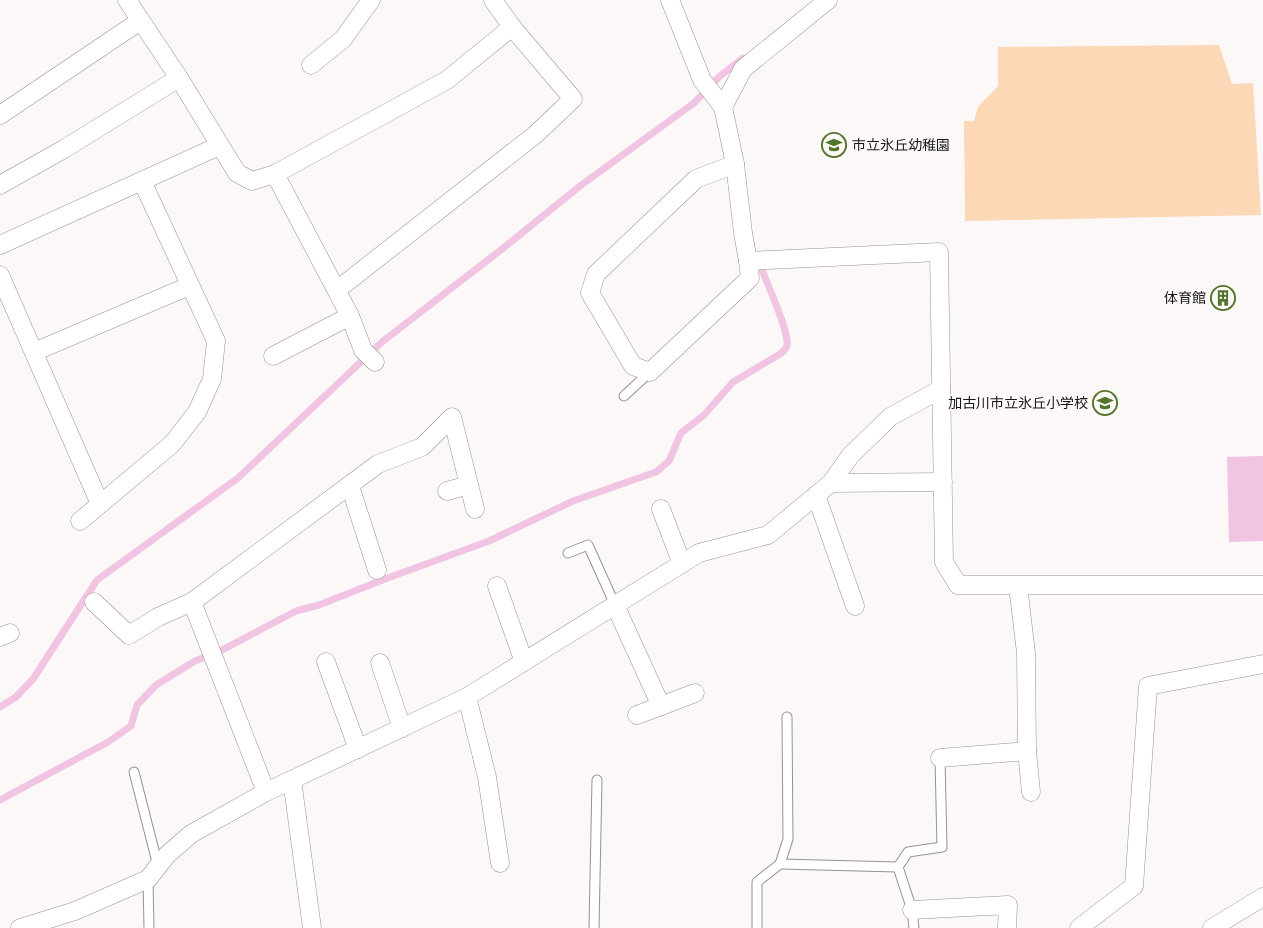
<svg xmlns="http://www.w3.org/2000/svg" width="1263" height="928" font-family="Montserrat,'Noto Sans JP',sans-serif">
	<style>
		.green { fill: #fcd8b7 }
		.water { fill: #f1c4e3 }
		.lines { fill: none; stroke-linecap: round; stroke-linejoin: round }
		.stream { stroke: #f1c4e3; stroke-width: 7 }
		.service-casing { stroke: #969291; stroke-width: 11 }
		.minor-casing { stroke: #969291; stroke-width: 19 }
		.service { stroke: #fff; stroke-width: 9 }
		.minor { stroke: #fff; stroke-width: 18 }
		.labels { text-anchor: middle; stroke-width: 4; stroke-linejoin: round; paint-order: stroke }
		.poi-label { font-size: 14px; fill: #191818; stroke: #fcf8f7; text-anchor: end }
	</style>
	<rect width="100%" height="100%" fill="#fcf8f7"/>
	<path class="green" d="M1219,45L1232,84L1253,83L1261,215L965,221L964,121H974L978,107L998,86V47Z"/>
	<path class="water" d="M1263,456V541L1229,542L1227,457Z"/>
	<g class="lines">
		<g class="stream">
			<path d="M0,707L16,697L33,679L97,580L238,478L382,342L502,249L580,186L694,103L719,77L743,58"/>
			<path d="M0,800L108,742L131,726L137,705L156,685L195,661L224,649L296,611L319,605L385,579L489,541L573,501L656,472L669,461L681,433L704,415L733,382L780,354C783,351 786,350 787,345C789,331 768,286 762,270"/>
		</g>
		<defs>
			<g id="service">
				<path d="M624,396L650,372"/>
				<path d="M568,553L588,545L615,605"/>
				<path d="M134,772L158,866"/>
				<path d="M780,864L898,867"/>
				<path d="M148,879L149,928"/>
				<path d="M594,928L597,780"/>
				<path d="M757,928V882L780,864L788,839L787,717"/>
				<path d="M914,928L912,910L898,867L908,852L942,847L940,758"/>
			</g>
			<g id="minor">
				<path d="M127,0L179,78L237,173L252,181L275,174L447,80L512,27"/>
				<path d="M670,0L702,80L723,107L735,164L743,233L748,261L939,252L944,562L958,585H1263"/>
				<path d="M311,65L343,39L371,0"/>
				<path d="M723,107L743,69L828,0"/>
				<path d="M0,115L140,21"/>
				<path d="M735,164L696,179L596,274L590,293L633,366L650,372L750,278L748,261"/>
				<path d="M275,174L350,316L363,350L375,362"/>
				<path d="M0,185L64,149L179,78"/>
				<path d="M0,245L219,146"/>
				<path d="M0,275L100,504"/>
				<path d="M337,290L536,134L573,99L512,27L493,0"/>
				<path d="M34,352L189,286"/>
				<path d="M273,356L350,316"/>
				<path d="M831,483L850,456L890,417L941,389"/>
				<path d="M350,486L377,570"/>
				<path d="M447,491L469,485"/>
				<path d="M816,495L855,606"/>
				<path d="M661,509L682,564"/>
				<path d="M80,521L172,444L197,412L212,379L216,341L142,181"/>
				<path d="M497,586L524,662"/>
				<path d="M1018,586L1026,653L1027,751L1031,792"/>
				<path d="M94,602L129,635L158,617L192,602L378,464L422,447L452,417L475,509"/>
				<path d="M192,602L266,792"/>
				<path d="M615,605L661,706"/>
				<path d="M0,637L10,633"/>
				<path d="M326,662L358,749"/>
				<path d="M380,663L402,728"/>
				<path d="M467,697L487,777L500,863"/>
				<path d="M637,715L695,693"/>
				<path d="M940,758L1027,751"/>
				<path d="M292,780L312,928"/>
				<path d="M912,910L1008,905L1007,928"/>
				<path d="M20,928L75,911L148,879L167,855L191,834L266,792L467,697L699,553L768,535L831,483L943,482"/>
				<path d="M1079,928L1134,886L1148,686L1263,664"/>
				<path d="M1212,928L1263,897"/>
			</g>
		</defs>
		<use href="#service" class="service-casing"/>
		<use href="#minor" class="minor-casing"/>
		<use href="#service" class="service"/>
		<use href="#minor" class="minor"/>
	</g>
	<defs>
		<symbol id="school-ring" viewBox="-11 -11 22 22"><circle r="9.5" fill="#fcf8f7" stroke="#53742b" stroke-width="1.5"/><path d="M0-5L7-2L0 1L-7-2ZM-4 1L0 2.5L4 1V4Q0 6-4 4Z" fill="#53742b"/></symbol>
		<symbol id="building-ring" viewBox="-11 -11 22 22"><circle r="9.5" fill="#fcf8f7" stroke="#53742b" stroke-width="1.5"/><path d="M-4-6H4V6H1V3H-1V6H-4ZM-2.5-4.3h1.7v1.8h-1.7ZM.8-4.3h1.7v1.8H.8ZM-2.5-1h1.7V.8h-1.7ZM.8-1h1.7V.8H.8Z" fill="#53742b"/></symbol>
	</defs>
	<g fill-rule="evenodd">
		<use href="#school-ring" x="820" y="131" width="28" height="28"/>
		<use href="#building-ring" x="1209" y="284" width="28" height="28"/>
		<use href="#school-ring" x="1091" y="389" width="28" height="28"/>
	</g>
	<g class="labels">
		<g class="poi-label">
			<text x="852" y="150" text-anchor="start">市立氷丘幼稚園</text>
			<text x="1206" y="303">体育館</text>
			<text x="1088" y="408">加古川市立氷丘小学校</text>
		</g>
	</g>
</svg>
